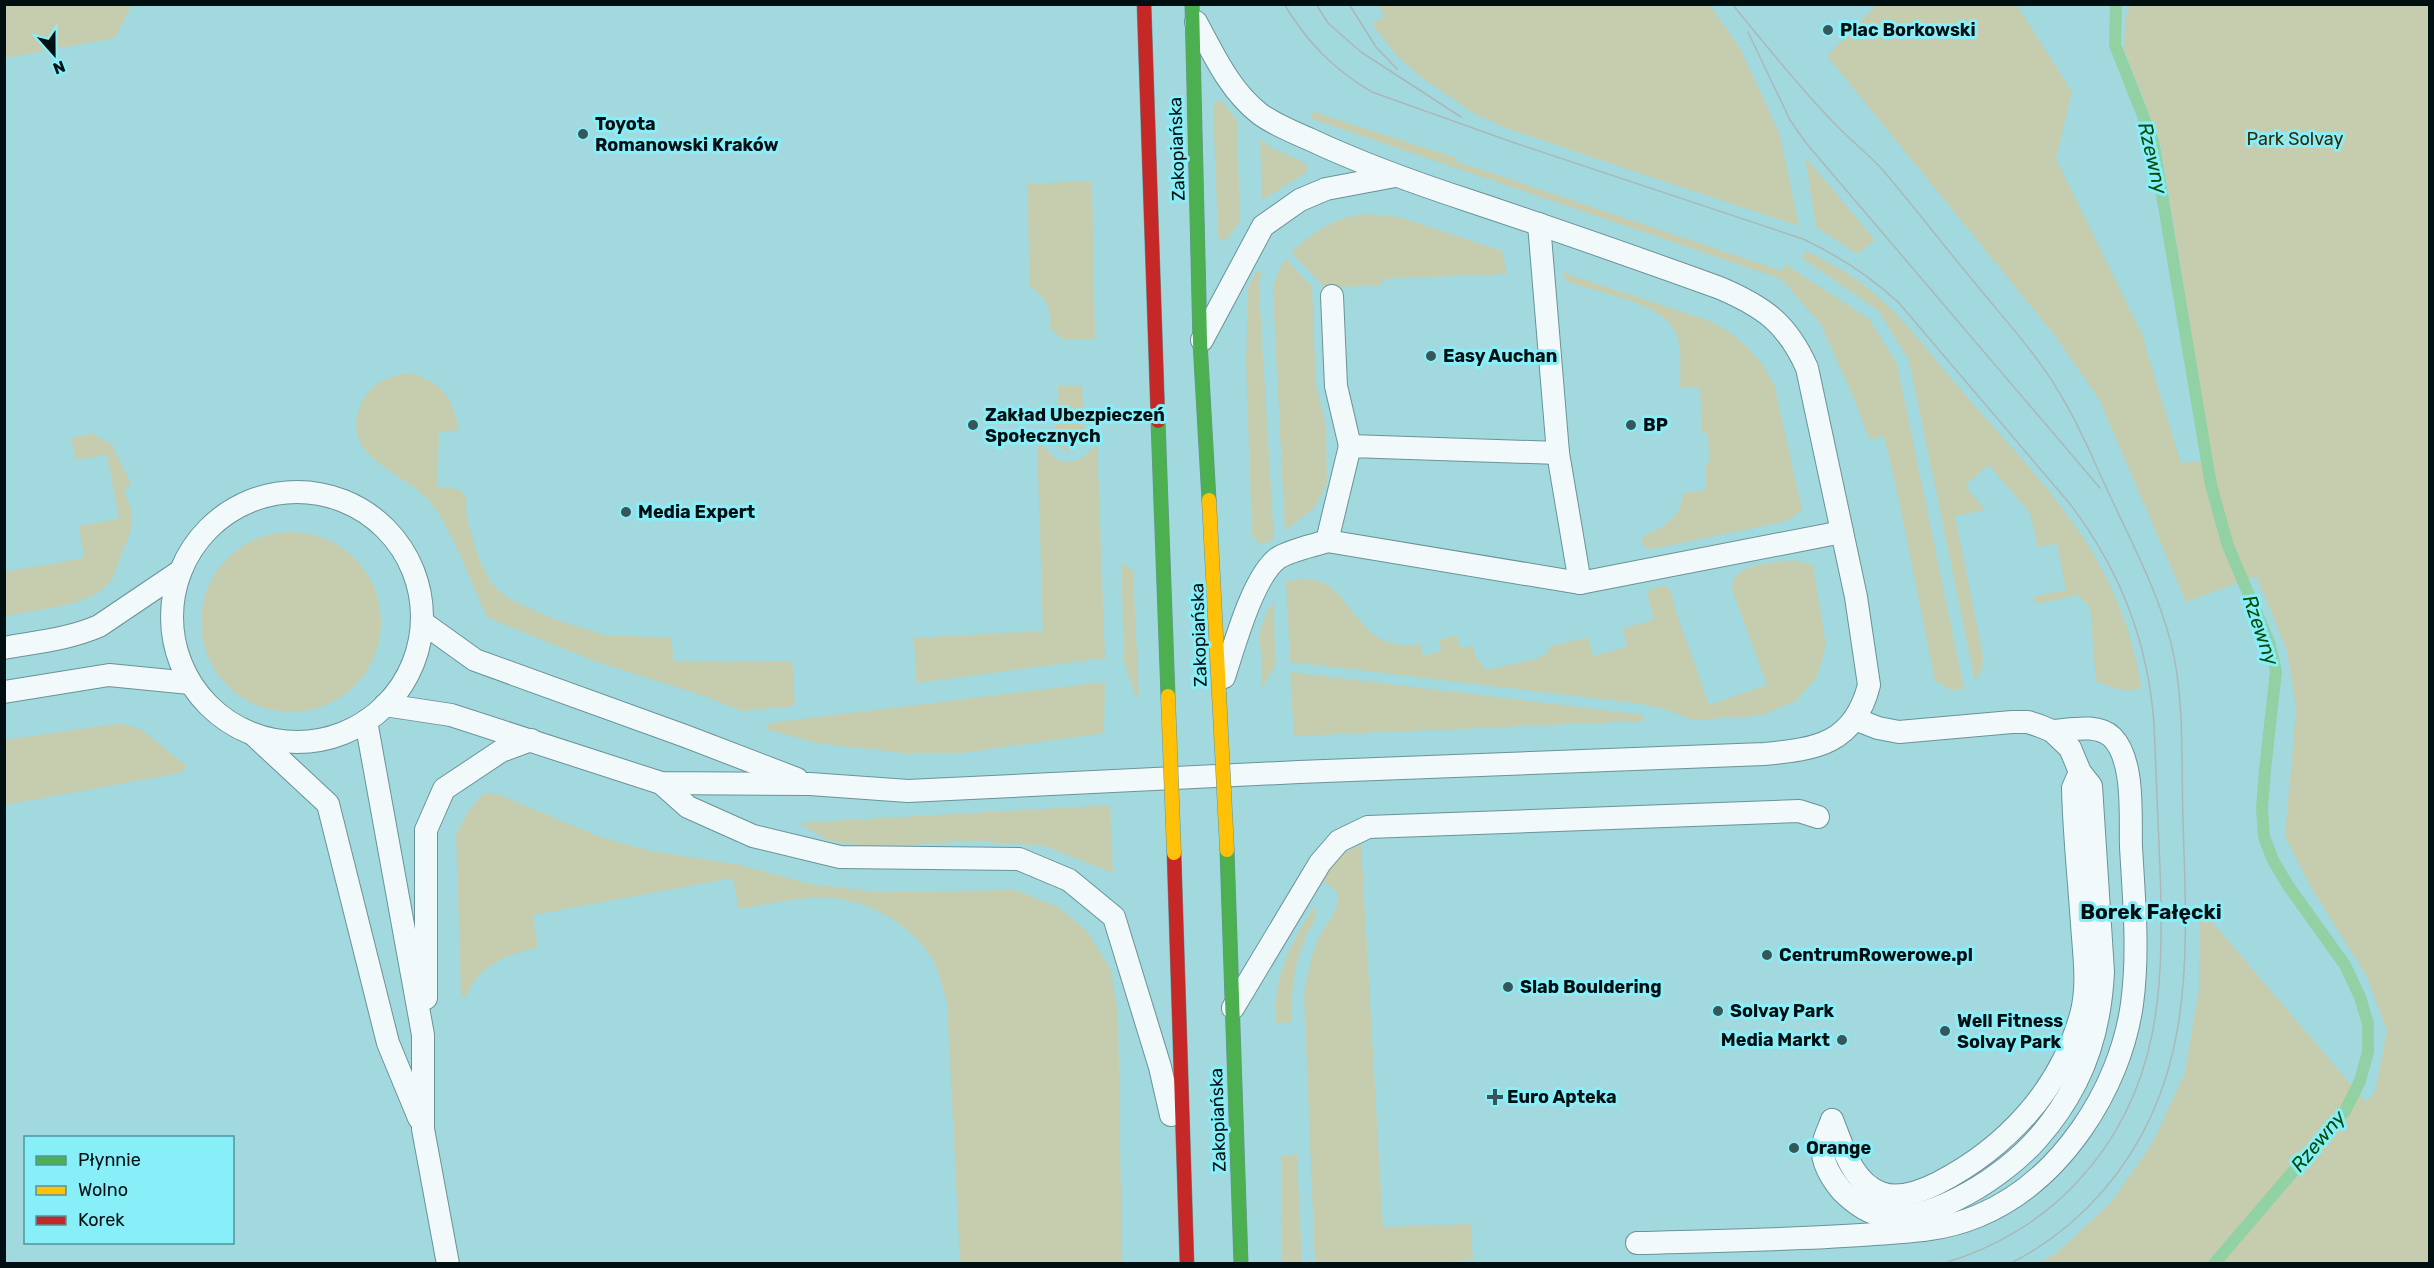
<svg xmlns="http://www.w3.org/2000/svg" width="2434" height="1268" font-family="Rubik,sans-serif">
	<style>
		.green { fill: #c5cdae }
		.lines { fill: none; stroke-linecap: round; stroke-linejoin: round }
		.stream { stroke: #92d1a4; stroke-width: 12 }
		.lane-casing { stroke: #699397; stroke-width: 24 }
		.fast-casing { stroke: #699397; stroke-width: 15 }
		.slow-casing { stroke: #699397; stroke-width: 15 }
		.jam-casing { stroke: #699397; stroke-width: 15 }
		.lane { stroke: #f1f9fa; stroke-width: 22 }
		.fast { stroke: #4caf50; stroke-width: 14 }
		.slow { stroke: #ffc107; stroke-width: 14 }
		.jam { stroke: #c62828; stroke-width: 14 }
		.tram { stroke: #abb8b9; stroke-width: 1.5 }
		.slow-bridge-casing { stroke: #699397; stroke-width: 15; stroke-linecap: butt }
		.slow-bridge { stroke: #ffc107; stroke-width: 14 }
		.poi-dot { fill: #38565a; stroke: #88eef8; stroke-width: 2 }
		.labels { text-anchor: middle; stroke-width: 6; stroke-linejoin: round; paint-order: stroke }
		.poi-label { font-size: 18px; font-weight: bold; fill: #001012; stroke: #88eef8; text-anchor: start }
		.park-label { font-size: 18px; fill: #382801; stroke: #88eef8 }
		.street-label { font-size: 18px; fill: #001012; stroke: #88eef8 }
		.water-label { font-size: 20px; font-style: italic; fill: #034c0a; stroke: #88eef8 }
		.quarter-label { font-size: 21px; font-weight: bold; fill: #001012; stroke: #88eef8 }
	</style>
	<rect width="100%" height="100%" fill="#a1d9df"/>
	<g class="green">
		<path d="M5,4H132V5L115,38L5,58Z"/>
		<path d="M1378,5H1710L1741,50L1780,135L1799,226L1615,165L1506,128L1475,114L1421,77L1397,56L1372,24L1385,16Z"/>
		<path d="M2012,5L2018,7L2072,92L2056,159L2141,332L2181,463L2212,460L2160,142L2124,50L2125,23L2129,5H2429V1263H2038L2057,1253L2111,1202L2153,1142L2185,1072L2199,988L2200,908L2366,1102L2375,1092L2387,1030L2366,975L2312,889L2285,836L2296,709L2287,650L2256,576L2186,602L2099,399L2052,332L1827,56L1876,5Z"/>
		<path d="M1219,100L1222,101L1237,120L1240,222L1225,241L1218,237L1213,105Z"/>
		<path d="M1314,112L1457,158L1456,161L1782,271L1785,264L1869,319L1897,364L1964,689H1949L1935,681L1897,491L1884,436L1870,440L1850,389L1820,323L1781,279L1309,118Z"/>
		<path d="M1260,139L1270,147L1305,163L1308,168L1304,174L1262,200Z"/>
		<path d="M1805,157L1875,240L1858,254L1816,227Z"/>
		<path d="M1092,181L1095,340L1063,339L1050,329C1053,311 1046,297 1030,287L1027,184Z"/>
		<path d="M1364,214L1399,217L1502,251L1507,274L1382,279V286L1324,287L1291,252C1316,231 1332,219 1364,214Z"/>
		<path d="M1806,251C1831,263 1854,276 1875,294C1907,321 1933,358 1960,389C2010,447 2067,503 2103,571C2122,608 2135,646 2141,687C2128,696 2109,686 2096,681L2090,607L2078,595L2037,604L2034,596L2066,590L2057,544L2038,547L2030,513L1989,465L1965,485L1985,510L1955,516L1983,656L1982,668L1975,681L1909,360L1878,310L1802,258Z"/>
		<path d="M1285,258L1312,287L1316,386L1326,426L1327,482L1315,507L1285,531L1273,294L1275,280Z"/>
		<path d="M1256,272H1261L1259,291L1274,539L1263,544L1257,542L1252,535L1246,363L1248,293L1249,285Z"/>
		<path d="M1561,272L1707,320C1738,334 1758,354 1774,384L1802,510L1790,519L1782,522L1652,549L1646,548L1641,541C1645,534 1649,533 1656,530C1673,522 1681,511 1683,493L1706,490L1705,463H1709L1708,434H1702L1700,387H1680C1680,371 1682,352 1677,336C1668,305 1602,293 1573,284L1565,280Z"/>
		<path d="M412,373C445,386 451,395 459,430L439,432L437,487L459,489L466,497L467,519L479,559L491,583L509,599L551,618L605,635L671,638L674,661L792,662L795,706L742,711L704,696L594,661L488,618C469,581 457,537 431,503C405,471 334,457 363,400C372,382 393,374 412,373Z"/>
		<path d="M1058,386H1082L1085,441L1069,451C1057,448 1054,445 1051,434L1059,420Z"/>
		<path d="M93,434L112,445L131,484L124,491C135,517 134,523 124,548C119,560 115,578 106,586C86,607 33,610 5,616V572L84,558L79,526L119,519L107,455L76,460L71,437Z"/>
		<path d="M1041,440C1052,459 1057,464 1080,460L1097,444L1105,658L916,683L914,638L1043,631L1037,443Z"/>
		<circle cx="291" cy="622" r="90"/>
		<path d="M1792,560L1813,565L1826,646L1817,677L1796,701L1760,716L1691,720L1671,711L1643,704L1290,662L1286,582C1357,561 1345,657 1420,644L1423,656L1441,651L1439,640L1457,635L1460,648L1473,646L1475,656L1486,670L1536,659L1548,653L1549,647L1588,637L1593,656L1627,647L1623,628L1654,620L1647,593L1651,589L1665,585L1671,592L1678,618L1709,705L1767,685L1732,589C1732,562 1772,564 1792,560Z"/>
		<path d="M1121,562L1133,571L1139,696H1136L1124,662Z"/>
		<path d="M1274,602L1275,666L1261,690L1262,664L1259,634L1267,612Z"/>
		<path d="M1290,672L1643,715V721L1294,736Z"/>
		<path d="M1105,682L1104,733L962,753H904L816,743L766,729L769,723Z"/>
		<path d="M121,723L142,730L188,767L180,773L5,805V740Z"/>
		<path d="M495,793L600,837L651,851L740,865L810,884L878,892L1015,890L1058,907L1087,931L1111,970L1118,1012L1122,1263H960L947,1002C943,990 940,974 934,962C910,920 856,892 808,898C785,900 762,905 739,909L733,878L533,915L538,947C508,954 478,965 466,997L461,996L456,835L468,811L483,794Z"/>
		<path d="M1110,805L1113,873L1044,846L971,841L874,847L830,841L798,823Z"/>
		<path d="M1361,844L1383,1227L1471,1224L1473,1260L1395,1264H1315L1304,994C1307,976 1311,957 1318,940C1323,927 1339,912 1338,898C1337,889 1330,885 1323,881C1331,864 1343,852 1361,844Z"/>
		<path d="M1315,906C1320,919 1308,929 1304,941C1293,968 1291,993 1292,1022L1276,1023C1272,979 1291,942 1315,906Z"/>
		<path d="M1297,1154L1302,1263H1281L1282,1156Z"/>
	</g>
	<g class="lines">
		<path class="stream" d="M2116,4L2115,45L2153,141L2211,485L2228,546L2269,642L2276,671L2265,770L2262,808L2264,837L2273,860L2287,884L2345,965L2360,997L2368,1024V1052L2360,1081L2345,1111L2214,1264"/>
		<defs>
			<g id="lane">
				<path d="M1332,296L1336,386L1350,446"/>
				<path d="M1202,340L1263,226L1300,200L1326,189L1395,176"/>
				<path d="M1558,453L1580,583"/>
				<circle cx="297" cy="617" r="125"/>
				<path d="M1327,541L1580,583L1842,532"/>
				<path d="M422,622L475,660L685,736L797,779"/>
				<path d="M4,648C37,642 69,639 99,626L179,572"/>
				<path d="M1224,677C1234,647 1253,576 1278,558C1291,550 1312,546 1327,541L1350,446L1558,453L1539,224"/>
				<path d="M4,692L109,675L190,683"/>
				<path d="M385,705L451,715L661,783L810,784L908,791L1299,772L1764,754C1817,749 1854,744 1869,685L1856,597L1807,368C1787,323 1764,307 1720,288C1637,258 1554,229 1470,201C1415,183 1362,164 1309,139C1293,132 1275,125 1260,114C1230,91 1214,55 1196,22"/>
				<path d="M366,721L423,1035V1129L448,1264"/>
				<path d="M256,737L328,804L388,1043L419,1118"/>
				<path d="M661,783L688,807L753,836L840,857L1019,859L1069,880L1114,917L1160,1067L1171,1115"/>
				<path d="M426,998V830L444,789L501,751L531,740"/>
				<path d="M1233,1008L1320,863L1339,841L1368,827L1799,811L1818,817"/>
				<path d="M1832,1120C1829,1128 1824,1138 1823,1146C1821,1162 1832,1179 1842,1191C1854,1203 1867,1213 1884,1216C1934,1223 2007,1174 2038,1138C2053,1121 2066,1102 2076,1082C2094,1047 2101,1011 2103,972L2091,786L2080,772L2070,748L2052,731L2040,726L2028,722H2012L1899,732L1878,728L1855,719"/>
				<path d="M1832,1120C1843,1146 1851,1182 1881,1193C1899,1200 1922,1191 1938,1183C2006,1148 2060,1090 2081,1015C2089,986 2084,954 2082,924C2079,879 2074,833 2073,788L2080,772"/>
				<path d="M1637,1243C1712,1241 1787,1240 1861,1235C1902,1232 1940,1232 1978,1216C2060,1182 2120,1090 2132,1004C2139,953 2134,899 2131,847C2130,816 2135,760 2112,737C2097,723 2070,730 2052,731"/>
			</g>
			<g id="fast">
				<path d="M1192,4L1200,342L1209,500"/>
				<path d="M1158,421L1168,696"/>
				<path d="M1227,850L1241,1264"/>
			</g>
			<path id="slow" d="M1209,500L1219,693"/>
			<g id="jam">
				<path d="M1144,4L1158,421"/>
				<path d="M1174,853L1187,1264"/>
			</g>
		</defs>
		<use href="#lane" class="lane-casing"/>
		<use href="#fast" class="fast-casing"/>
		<use href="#slow" class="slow-casing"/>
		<use href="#jam" class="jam-casing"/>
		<use href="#lane" class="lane"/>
		<use href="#fast" class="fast"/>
		<use href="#slow" class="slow"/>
		<use href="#jam" class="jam"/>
		<g class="tram">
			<path d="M1284,4C1307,42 1334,70 1372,92L1512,142L1803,239C1839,256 1869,275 1899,303L2070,504C2120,570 2148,641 2154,724C2156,772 2158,821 2160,869C2164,984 2162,1090 2079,1180C2043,1220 1994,1249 1941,1264"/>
			<path d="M1316,4L1328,23L1361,52L1461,117"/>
			<path d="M1349,4L1376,47L1397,69"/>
			<path d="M1732,4C1765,44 1797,85 1833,122C1848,138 1866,152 1881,168C1913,205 1943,245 1975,283C2004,319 2037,354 2060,394C2081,427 2095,465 2112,500C2134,547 2158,593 2171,643C2185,698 2181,763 2183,820C2187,955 2197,1083 2102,1192C2076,1222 2045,1246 2009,1264"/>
			<path d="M1748,32L1790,120L1806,143L2100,488"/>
		</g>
		<defs>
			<g id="slow-bridge">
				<path d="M1219,693L1227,850"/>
				<path d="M1168,696L1174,853"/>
			</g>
		</defs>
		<use href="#slow-bridge" class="slow-bridge-casing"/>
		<use href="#slow-bridge" class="slow-bridge"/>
	</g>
	<g class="poi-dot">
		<circle cx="1828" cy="30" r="6"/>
		<circle cx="583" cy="134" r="6"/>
		<circle cx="1431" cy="356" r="6"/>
		<circle cx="973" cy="425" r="6"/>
		<circle cx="1631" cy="425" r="6"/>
		<circle cx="626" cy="512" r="6"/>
		<circle cx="1767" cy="955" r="6"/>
		<circle cx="1508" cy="987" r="6"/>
		<circle cx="1718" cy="1011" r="6"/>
		<circle cx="1945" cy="1031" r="6"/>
		<circle cx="1842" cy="1040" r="6"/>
		<path d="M1492 1088h6v6h6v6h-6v6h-6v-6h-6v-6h6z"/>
		<circle cx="1794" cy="1148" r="6"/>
	</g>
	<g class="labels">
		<g class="poi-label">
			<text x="1840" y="36">Plac Borkowski</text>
			<text x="595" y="130">Toyota<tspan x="595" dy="21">Romanowski Kraków</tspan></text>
			<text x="1443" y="362">Easy Auchan</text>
			<text x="985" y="421">Zakład Ubezpieczeń<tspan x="985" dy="21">Społecznych</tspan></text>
			<text x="1643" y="431">BP</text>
			<text x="638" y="518">Media Expert</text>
			<text x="1779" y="961">CentrumRowerowe.pl</text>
			<text x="1520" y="993">Slab Bouldering</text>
			<text x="1730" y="1017">Solvay Park</text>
			<text x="1957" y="1027">Well Fitness<tspan x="1957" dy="21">Solvay Park</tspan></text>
			<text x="1830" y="1046" text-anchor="end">Media Markt</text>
			<text x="1507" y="1103">Euro Apteka</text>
			<text x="1806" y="1154">Orange</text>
		</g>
		<g class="park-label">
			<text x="2295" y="145">Park Solvay</text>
		</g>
		<g class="street-label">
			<text transform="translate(1177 149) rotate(-92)" y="6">Zakopiańska</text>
			<text transform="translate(1199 635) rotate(-92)" y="6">Zakopiańska</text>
			<text transform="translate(1218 1120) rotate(-92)" y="6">Zakopiańska</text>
		</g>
		<g class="water-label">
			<text transform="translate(2153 158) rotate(77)" y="7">Rzewny</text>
			<text transform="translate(2261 630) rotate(71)" y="7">Rzewny</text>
			<text transform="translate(2318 1141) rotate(-50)" y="7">Rzewny</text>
		</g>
		<g class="quarter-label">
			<text x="2151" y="919">Borek Fałęcki</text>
		</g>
	</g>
	<rect width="2434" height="1268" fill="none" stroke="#001012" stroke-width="12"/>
	<rect x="24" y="1136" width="210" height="108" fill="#88eef8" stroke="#52959c" stroke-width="1.5"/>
	<rect x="36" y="1156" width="30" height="9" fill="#4caf50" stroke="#52959c" stroke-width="1.5"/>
	<text x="78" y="1166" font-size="18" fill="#001012">Płynnie</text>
	<rect x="36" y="1186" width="30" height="9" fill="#ffc107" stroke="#52959c" stroke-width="1.5"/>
	<text x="78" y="1196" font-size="18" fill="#001012">Wolno</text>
	<rect x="36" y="1216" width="30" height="9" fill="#c62828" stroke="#52959c" stroke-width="1.5"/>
	<text x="78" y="1226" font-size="18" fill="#001012">Korek</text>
	<g transform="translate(54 54) rotate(159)" stroke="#88eef8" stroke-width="4.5" paint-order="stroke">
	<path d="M0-4.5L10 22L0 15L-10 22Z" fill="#001012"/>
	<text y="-9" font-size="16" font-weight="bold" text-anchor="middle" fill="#001012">N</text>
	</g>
</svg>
